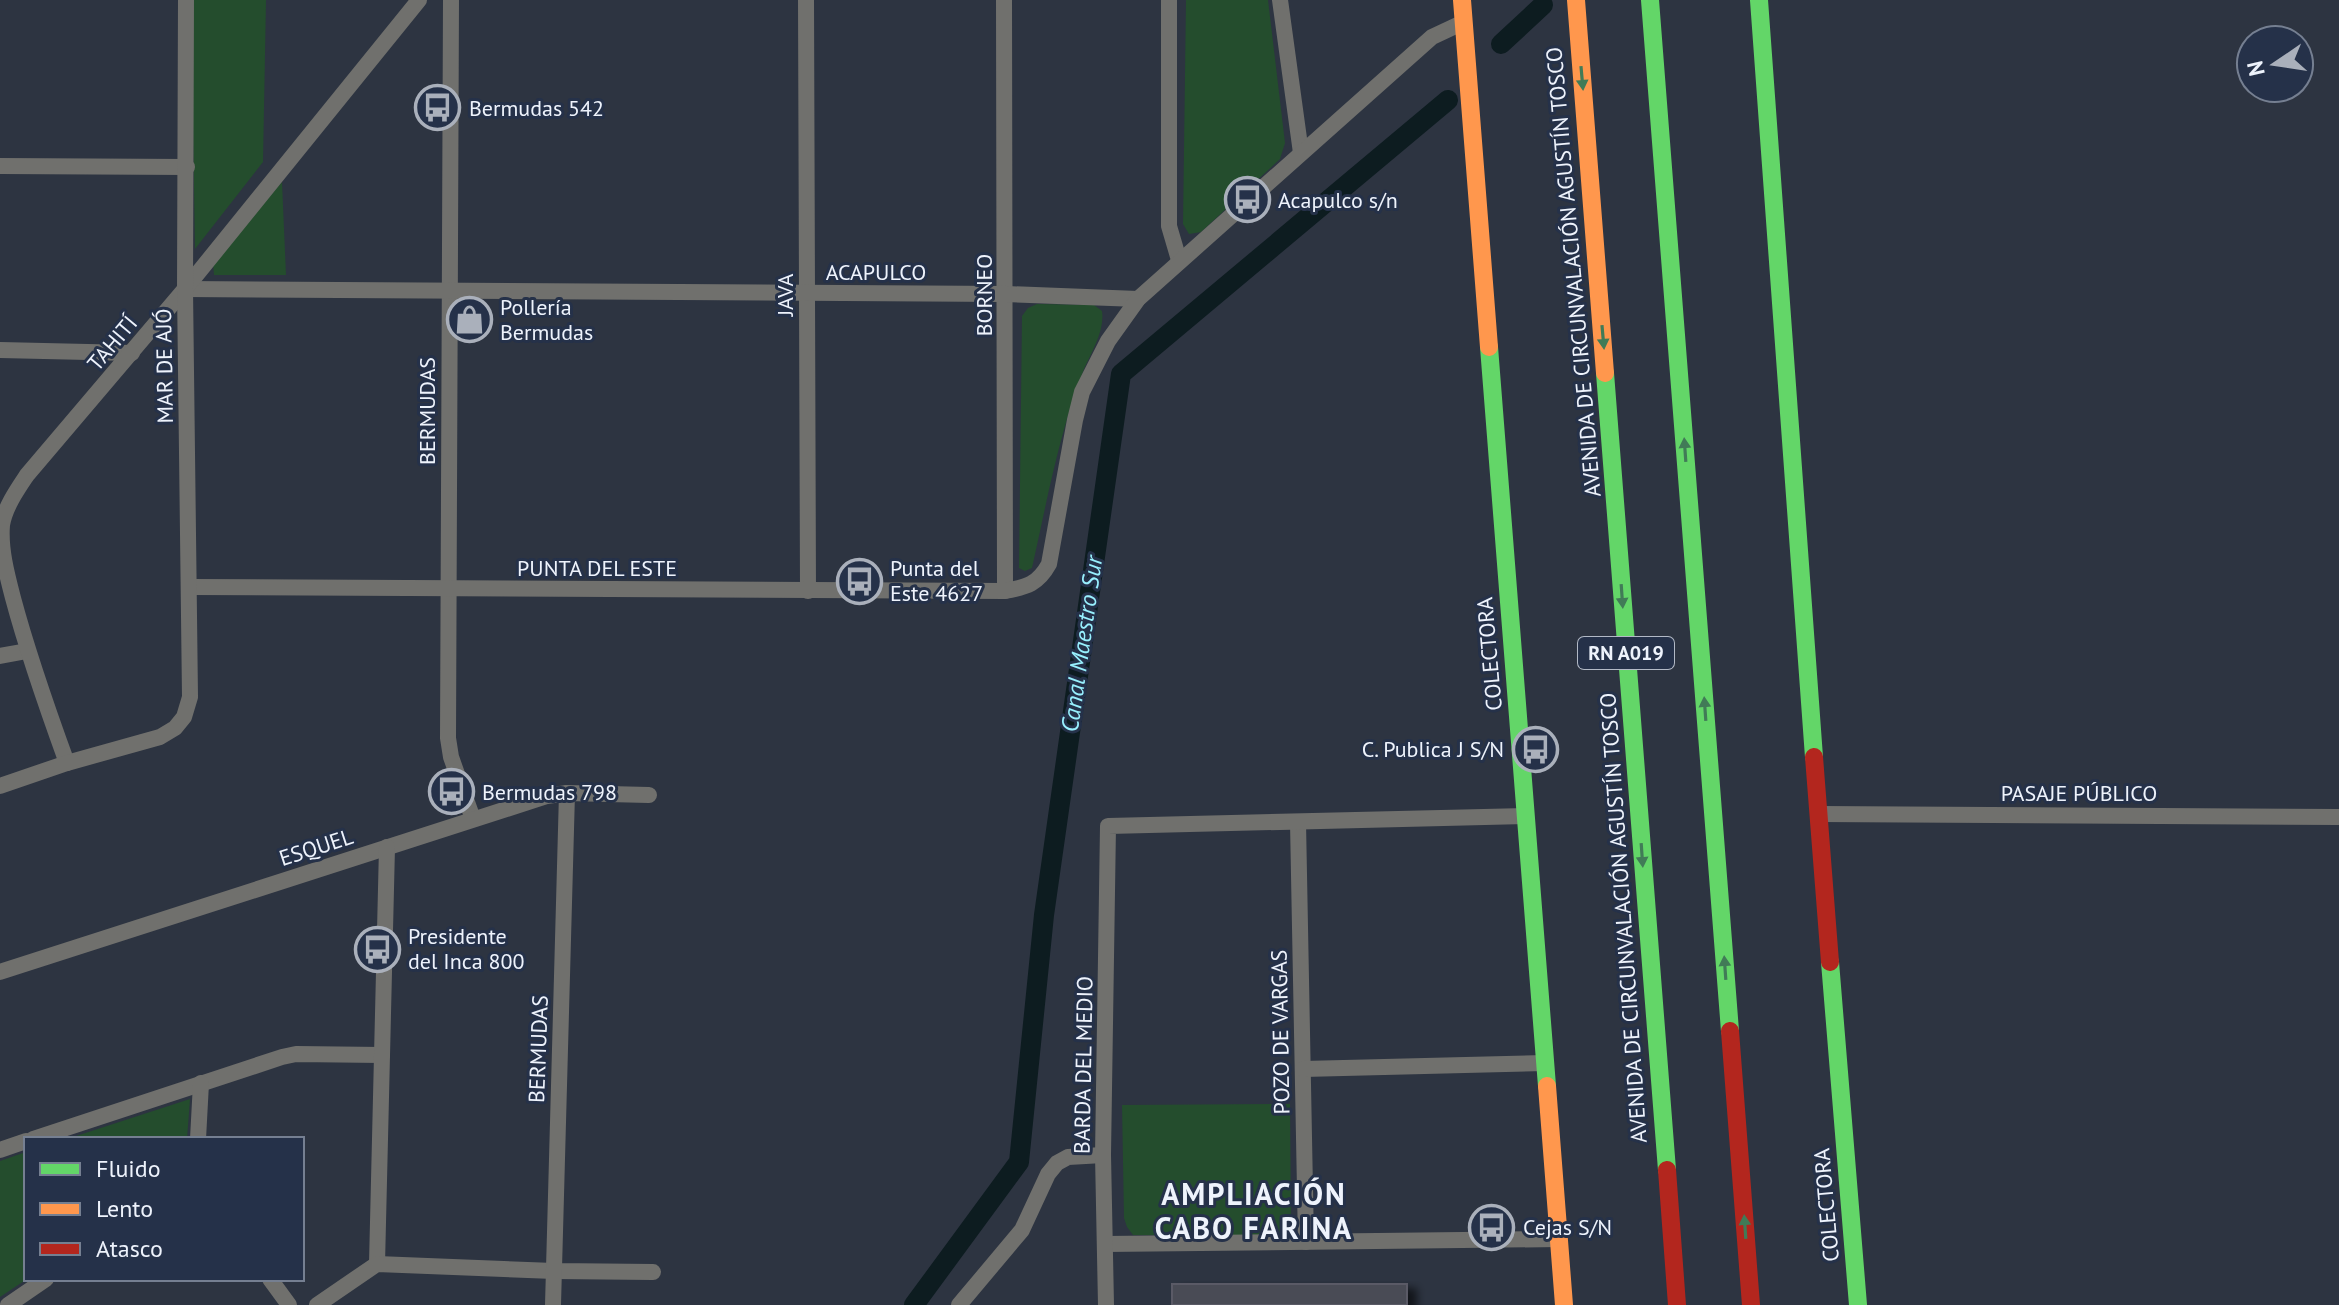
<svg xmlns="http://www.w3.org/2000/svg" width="2339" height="1305" font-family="'PT Sans',sans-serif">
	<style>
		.green { fill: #244d2d }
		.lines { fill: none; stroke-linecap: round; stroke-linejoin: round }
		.canal { stroke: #0d1c20; stroke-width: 20 }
		.building { fill: #4a4b55; stroke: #5a5a66; stroke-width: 2; filter: url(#shadow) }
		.street { stroke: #70706d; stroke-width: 16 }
		.fast { stroke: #63d668; stroke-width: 18 }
		.slow { stroke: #ff974d; stroke-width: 18 }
		.jam { stroke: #b3261e; stroke-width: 18 }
		.oneway { fill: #417b57 }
		.labels { text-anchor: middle; stroke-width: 6; stroke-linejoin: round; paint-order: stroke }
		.shield { fill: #253149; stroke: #b2b9c6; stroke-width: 2 }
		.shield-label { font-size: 20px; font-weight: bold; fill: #eef3fc }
		.poi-label { font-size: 22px; fill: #eef3fc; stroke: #253149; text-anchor: start }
		.street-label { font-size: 22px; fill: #eef3fc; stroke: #253149 }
		.water-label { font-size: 24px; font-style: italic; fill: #98f0fe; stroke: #253149 }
		.district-label { font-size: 30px; font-weight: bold; letter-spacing: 2px; fill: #eef3fc; stroke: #253149 }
	</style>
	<defs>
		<filter id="shadow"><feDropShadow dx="9" dy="5" stdDeviation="4" flood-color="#0009"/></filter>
	</defs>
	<rect width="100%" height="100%" fill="#2d3441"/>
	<g class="green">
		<path d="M191,0H266L263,162L195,249Z"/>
		<path d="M1186,0H1268L1285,143L1280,159L1201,232L1189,234L1183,224Z"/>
		<path d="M282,182L286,275H214L213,263Z"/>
		<path d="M1037,304L1094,305L1102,311C1105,330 1092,351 1084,369C1059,433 1047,501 1032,568L1025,571L1019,568L1022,316L1028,308Z"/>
		<path d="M190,1099L187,1139H67Z"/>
		<path d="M1290,1104L1291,1218L1287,1228L1278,1236L1133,1235L1127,1227L1124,1218L1122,1105Z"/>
		<path d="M26,1152L27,1279L0,1297V1161Z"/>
	</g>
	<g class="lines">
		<g class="canal">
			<path d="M1501,44L1543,5"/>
			<path d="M914,1305L1019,1162L1044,915L1121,374L1448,100"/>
		</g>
	</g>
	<rect class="building" x="1172" y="1284" width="235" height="21"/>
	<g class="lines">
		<g class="street">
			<path d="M451,0L448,738L451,757L473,819"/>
			<path d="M806,0L808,591"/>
			<path d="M1004,0L1005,591"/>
			<path d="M1169,0V226L1179,260"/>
			<path d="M1280,0L1301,153"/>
			<path d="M0,166L187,167"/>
			<path d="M185,289L1006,294L1138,299"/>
			<path d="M0,350L132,353"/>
			<path d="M190,587L1005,591C1027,587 1038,584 1049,564L1075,420L1082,392L1108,341L1138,299L1432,37L1464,22"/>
			<path d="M0,656L27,651"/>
			<path d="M67,763C47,708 28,654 13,598C7,575 0,549 2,525C5,507 17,490 27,475L185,289L419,0"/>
			<path d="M0,786L67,763L160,737L175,728L184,717L190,697L185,289L186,0"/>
			<path d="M1819,814L2339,817"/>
			<path d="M1298,822L1306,1242"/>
			<path d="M0,972L547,796L567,793L649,795"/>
			<path d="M1303,1069L1545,1063"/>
			<path d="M33,1139L282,1057L296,1054L382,1055"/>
			<path d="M198,1139L201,1083"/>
			<path d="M0,1150L26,1141"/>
			<path d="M1105,1244L1559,1239"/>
			<path d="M377,1264L387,847"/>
			<path d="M270,1279L289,1305"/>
			<path d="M8,1305L46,1279"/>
			<path d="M317,1305L377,1264L554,1271L653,1272"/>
			<path d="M553,1305L567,793"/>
			<path d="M959,1305L1022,1230L1048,1174L1057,1163L1068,1157L1103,1155"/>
			<path d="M1106,1305L1103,1155L1108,826L1526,816"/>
		</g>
		<g class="fast">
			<path d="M1650,0L1730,1031"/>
			<path d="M1759,0L1814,757"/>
			<path d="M1489,347L1547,1086"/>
			<path d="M1605,373L1667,1170"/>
			<path d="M1830,962L1858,1305"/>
		</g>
		<g class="slow">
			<path d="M1462,0L1489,347"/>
			<path d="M1576,0L1605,373"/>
			<path d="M1547,1086L1564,1305"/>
		</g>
		<g class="jam">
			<path d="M1814,757L1830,962"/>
			<path d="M1730,1031L1751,1305"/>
			<path d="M1667,1170L1677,1305"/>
		</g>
	</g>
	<defs><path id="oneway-solid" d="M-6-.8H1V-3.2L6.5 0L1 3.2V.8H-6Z" transform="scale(2)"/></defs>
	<g class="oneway">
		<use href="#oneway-solid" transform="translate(1582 78) rotate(85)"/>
		<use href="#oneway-solid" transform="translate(1603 337) rotate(85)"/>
		<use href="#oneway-solid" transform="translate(1685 450) rotate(-94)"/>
		<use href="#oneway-solid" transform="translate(1622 596) rotate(86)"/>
		<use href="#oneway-solid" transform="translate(1705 709) rotate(-94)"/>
		<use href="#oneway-solid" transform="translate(1642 855) rotate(86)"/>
		<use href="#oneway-solid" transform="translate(1725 968) rotate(-94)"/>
		<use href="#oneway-solid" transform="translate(1745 1227) rotate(-94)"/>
	</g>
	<defs>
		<symbol id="bus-ring" viewBox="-11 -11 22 22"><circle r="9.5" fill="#253149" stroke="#aab0bb" stroke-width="1.5"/><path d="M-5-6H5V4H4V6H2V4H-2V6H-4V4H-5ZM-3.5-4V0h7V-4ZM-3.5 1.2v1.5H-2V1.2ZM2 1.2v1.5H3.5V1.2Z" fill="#aab0bb"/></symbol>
		<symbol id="shop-ring" viewBox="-11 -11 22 22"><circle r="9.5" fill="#253149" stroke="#aab0bb" stroke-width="1.5"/><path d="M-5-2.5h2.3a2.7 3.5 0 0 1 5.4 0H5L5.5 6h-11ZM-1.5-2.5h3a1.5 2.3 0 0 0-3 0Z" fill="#aab0bb"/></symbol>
	</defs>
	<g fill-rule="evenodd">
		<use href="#bus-ring" x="412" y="82" width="51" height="51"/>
		<use href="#bus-ring" x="1222" y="174" width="51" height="51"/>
		<use href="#shop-ring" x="444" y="294" width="51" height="51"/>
		<use href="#bus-ring" x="834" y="556" width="51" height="51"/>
		<use href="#bus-ring" x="1510" y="724" width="51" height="51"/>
		<use href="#bus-ring" x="426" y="766" width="51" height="51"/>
		<use href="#bus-ring" x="352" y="924" width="51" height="51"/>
		<use href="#bus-ring" x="1466" y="1202" width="51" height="51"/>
	</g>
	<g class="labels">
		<rect class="shield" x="1578" y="637" width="96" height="32" rx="6"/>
		<g class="shield-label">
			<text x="1626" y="660">RN A019</text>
		</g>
		<g class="poi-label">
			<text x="469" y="116">Bermudas 542</text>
			<text x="1278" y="208">Acapulco s/n</text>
			<text x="500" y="315">Pollería<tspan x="500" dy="25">Bermudas</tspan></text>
			<text x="890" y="576">Punta del<tspan x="890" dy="25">Este 4627</tspan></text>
			<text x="1504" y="757" text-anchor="end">C. Publica J S/N</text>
			<text x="482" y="800">Bermudas 798</text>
			<text x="408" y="944">Presidente<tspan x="408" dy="25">del Inca 800</tspan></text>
			<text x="1523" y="1235">Cejas S/N</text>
		</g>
		<g class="street-label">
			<text x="876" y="280">ACAPULCO</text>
			<text transform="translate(1573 272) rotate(-95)" y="8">AVENIDA DE CIRCUNVALACIÓN AGUSTÍN TOSCO</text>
			<text transform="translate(785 295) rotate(-90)" y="8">JAVA</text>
			<text transform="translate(984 295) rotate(-90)" y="8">BORNEO</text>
			<text transform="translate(112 343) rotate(-50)" y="8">TAHITÍ</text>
			<text transform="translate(164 366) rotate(-91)" y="8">MAR DE AJÓ</text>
			<text transform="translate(427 411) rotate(-90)" y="8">BERMUDAS</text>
			<text x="597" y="576">PUNTA DEL ESTE</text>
			<text transform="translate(1489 654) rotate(-95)" y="8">COLECTORA</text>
			<text x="2079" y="801">PASAJE PÚBLICO</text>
			<text transform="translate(316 847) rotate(-18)" y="8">ESQUEL</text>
			<text transform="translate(1623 918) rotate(-94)" y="8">AVENIDA DE CIRCUNVALACIÓN AGUSTÍN TOSCO</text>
			<text transform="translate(1280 1032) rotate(-91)" y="8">POZO DE VARGAS</text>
			<text transform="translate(538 1049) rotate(-88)" y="8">BERMUDAS</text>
			<text transform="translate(1083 1065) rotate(-89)" y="8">BARDA DEL MEDIO</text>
			<text transform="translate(1826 1205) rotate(-95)" y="8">COLECTORA</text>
		</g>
		<g class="water-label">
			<text transform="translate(1082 644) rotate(-82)" y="8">Canal Maestro Sur</text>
		</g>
		<g class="district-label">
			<text x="1254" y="1205">AMPLIACIÓN<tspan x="1254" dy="34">CABO FARINA</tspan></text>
		</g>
	</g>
	<rect x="24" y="1137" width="280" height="144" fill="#253149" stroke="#757f91" stroke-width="2"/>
	<rect x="40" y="1163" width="40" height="12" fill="#63d668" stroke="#757f91" stroke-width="2"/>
	<text x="96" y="1177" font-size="24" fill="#eef3fc">Fluido</text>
	<rect x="40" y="1203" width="40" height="12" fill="#ff974d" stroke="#757f91" stroke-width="2"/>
	<text x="96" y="1217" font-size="24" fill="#eef3fc">Lento</text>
	<rect x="40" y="1243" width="40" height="12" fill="#b3261e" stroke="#757f91" stroke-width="2"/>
	<text x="96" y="1257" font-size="24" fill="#eef3fc">Atasco</text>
	<g transform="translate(2275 64) rotate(257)"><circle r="38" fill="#253149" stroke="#757f91" stroke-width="2"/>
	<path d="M0-6L14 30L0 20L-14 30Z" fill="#aab0bb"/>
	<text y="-12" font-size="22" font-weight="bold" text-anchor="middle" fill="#eef3fc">N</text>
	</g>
</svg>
